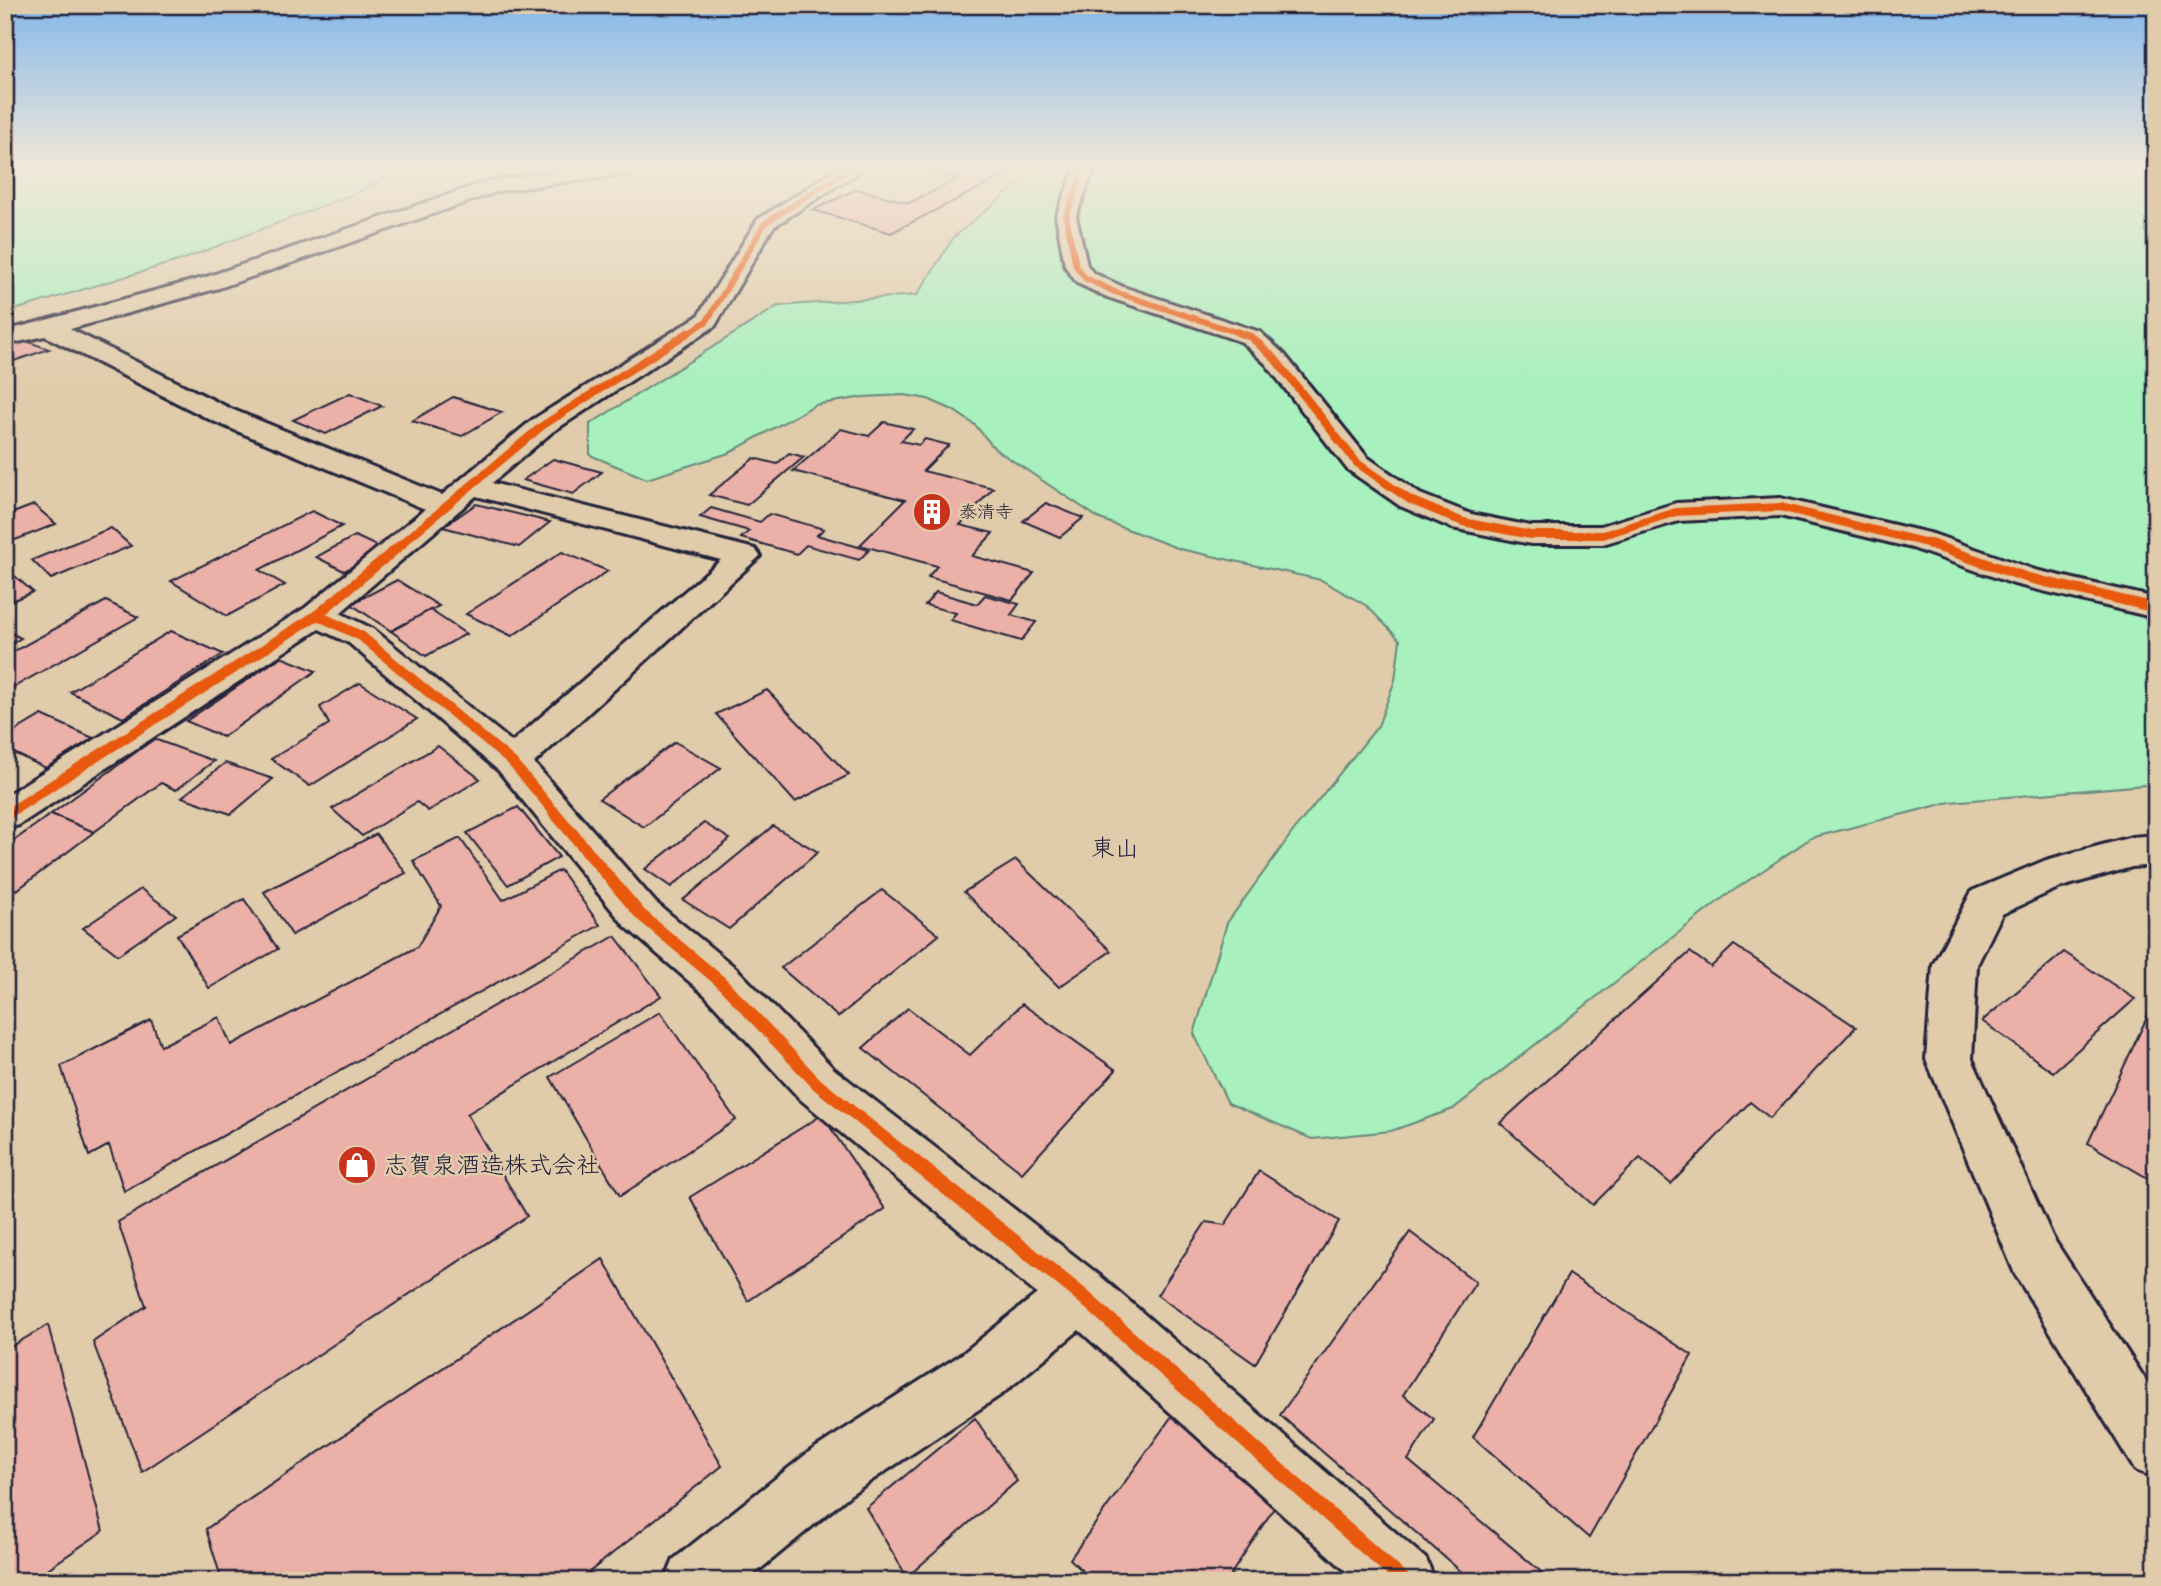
<svg xmlns="http://www.w3.org/2000/svg" width="2161" height="1586" font-family="'Balsamiq Sans','Klee One',sans-serif">
	<style>
		.green { fill: #a8f0bd; stroke: #65897c; stroke-width: 2 }
		.building { fill: #ebb0a7; stroke: #22223b; stroke-width: 2 }
		.lines { fill: none; stroke-linecap: round; stroke-linejoin: round }
		.minor-casing { stroke: #22223b; stroke-width: 6 }
		.minor { fill: #e0cbaa; fill-rule: evenodd }
		.cycleway-far4-casing { stroke: #e0cbaa; stroke-width: 9 }
		.cycleway-far3-casing { stroke: #e0cbaa; stroke-width: 11 }
		.cycleway-far2-casing { stroke: #e0cbaa; stroke-width: 14 }
		.cycleway-far1-casing { stroke: #e0cbaa; stroke-width: 17 }
		.cycleway-casing { stroke: #e0cbaa; stroke-width: 19 }
		.cycleway-far4 { stroke: #e8590c; stroke-width: 6 }
		.cycleway-far3 { stroke: #e8590c; stroke-width: 8 }
		.cycleway-far2 { stroke: #e8590c; stroke-width: 10 }
		.cycleway-far1 { stroke: #e8590c; stroke-width: 12 }
		.cycleway { stroke: #e8590c; stroke-width: 15 }
		.labels { text-anchor: middle; stroke-width: 5; stroke-linejoin: round; paint-order: stroke }
		.far-poi-label { font-size: 18px; fill: #22223b; stroke: #e0cbaa; text-anchor: start }
		.quarter-label { font-size: 24px; fill: #22223b; stroke: #e0cbaa }
		.near-poi-label { font-size: 24px; fill: #22223b; stroke: #e0cbaa; text-anchor: start }
	</style>
	<rect width="100%" height="100%" fill="#e0cbaa"/>
	<filter id="ink" filterUnits="userSpaceOnUse"><feTurbulence type="fractalNoise" baseFrequency=".0143" numOctaves="2"/><feDisplacementMap in="SourceGraphic" scale="14" xChannelSelector="R" yChannelSelector="G"/><feConvolveMatrix kernelMatrix="1 2 1 2 8 2 1 2 1" color-interpolation-filters="sRGB"/></filter>
	<g filter="url(#ink)">
		<g class="green">
			<path d="M29,167H405L356,193L181,260L5,313V172Z"/>
			<path d="M1056,167H2156V784L1950,802L1811,838L1724,897L1453,1109L1391,1131L1312,1139L1228,1103L1194,1034L1227,923L1294,830L1378,726L1395,680L1400,640L1367,606L1321,580L1180,549L1100,519L995,449L975,425L953,410L928,399L904,395L863,397L815,405L729,453L647,479L590,455V424L778,306L917,295L954,237L1030,174Z"/>
		</g>
		<g class="building">
			<path d="M911,167H1021L891,233L813,210L857,189L909,203L958,179Z"/>
			<path d="M23,340L49,349L5,364V346Z"/>
			<path d="M350,393L382,406L326,434L293,420Z"/>
			<path d="M453,397L502,412L462,436L412,421Z"/>
			<path d="M884,422L913,429L901,441L919,445L925,439L949,445L923,471L993,488L960,525L993,533L972,556L1034,573L1012,600L928,577L937,566L860,545L905,500L793,471L841,429L869,436Z"/>
			<path d="M789,453L804,457L747,505L709,495L754,458L777,464Z"/>
			<path d="M553,459L602,472L573,494L523,480Z"/>
			<path d="M1046,503L1083,518L1060,537L1023,521Z"/>
			<path d="M476,504L550,522L519,547L443,527Z"/>
			<path d="M34,505L56,524L5,544V516Z"/>
			<path d="M711,508L760,522L769,514L824,529L817,535L869,550L859,560L806,545L797,554L741,538L749,531L700,517Z"/>
			<path d="M312,511L342,526L259,570L285,585L227,616L171,581Z"/>
			<path d="M111,528L131,546L51,579L32,560Z"/>
			<path d="M355,536L383,549L344,571L316,557Z"/>
			<path d="M562,552L608,571L512,636L466,614Z"/>
			<path d="M9,571L33,592L5,604V573Z"/>
			<path d="M397,580L439,606L391,631L351,604Z"/>
			<path d="M936,592L977,604L985,595L1019,604L1011,615L1036,622L1021,641L950,620L956,613L925,605Z"/>
			<path d="M106,601L138,617L5,692V656Z"/>
			<path d="M430,610L466,634L426,656L391,631Z"/>
			<path d="M5,630L21,638L5,647Z"/>
			<path d="M171,631L223,654L123,718L70,692Z"/>
			<path d="M281,657L316,671L223,737L186,721Z"/>
			<path d="M360,683L417,719L310,786L271,759L329,724L320,707Z"/>
			<path d="M767,690L849,775L795,802L716,714Z"/>
			<path d="M42,715L93,738L46,768L5,749V737Z"/>
			<path d="M154,739L214,761L176,790L161,783L94,832L51,814Z"/>
			<path d="M675,742L721,768L644,827L599,799Z"/>
			<path d="M438,746L480,779L428,811L417,802L362,836L332,809Z"/>
			<path d="M225,763L273,779L231,814L182,797Z"/>
			<path d="M518,807L559,857L508,885L467,833Z"/>
			<path d="M51,814L94,832L17,890L5,884V847Z"/>
			<path d="M704,823L730,839L671,887L645,869Z"/>
			<path d="M773,826L818,852L729,929L683,900Z"/>
			<path d="M376,834L406,873L292,935L264,892Z"/>
			<path d="M460,838L503,900L560,870L600,925L124,1191L109,1145L89,1156L61,1066L151,1020L161,1046L219,1017L231,1045L417,947L441,906L413,861Z"/>
			<path d="M1016,860L1111,951L1059,987L964,892Z"/>
			<path d="M141,889L176,915L118,955L83,928Z"/>
			<path d="M882,890L939,935L838,1017L781,968Z"/>
			<path d="M244,899L278,949L209,988L177,935Z"/>
			<path d="M615,936L661,996L467,1114L527,1216L142,1472L93,1342L146,1306L118,1222Z"/>
			<path d="M1734,945L1856,1027L1770,1118L1750,1102L1671,1184L1640,1158L1593,1205L1500,1123L1690,952L1711,967Z"/>
			<path d="M2064,952L2135,999L2053,1072L1982,1021Z"/>
			<path d="M2156,998V1183L2088,1143Z"/>
			<path d="M1022,1004L1116,1070L1022,1173L863,1048L908,1008L970,1055Z"/>
			<path d="M660,1012L736,1120L620,1196L550,1077Z"/>
			<path d="M822,1115L885,1209L748,1301L690,1197Z"/>
			<path d="M1259,1171L1339,1221L1255,1364L1157,1295L1206,1222L1225,1225Z"/>
			<path d="M1410,1232L1476,1282L1403,1395L1434,1419L1408,1460L1552,1581H1472L1280,1415Z"/>
			<path d="M603,1259L722,1466L578,1581H222L206,1529Z"/>
			<path d="M1569,1274L1692,1355L1589,1538L1473,1437Z"/>
			<path d="M48,1325L103,1531L30,1581H5V1350Z"/>
			<path d="M1172,1416L1276,1505L1231,1574L1238,1581H1093L1070,1559Z"/>
			<path d="M975,1418L1017,1481L907,1577L866,1508Z"/>
		</g>
		<g class="lines">
			<defs>
				<g id="minor">
					<path d="M592,167H642L632,173L499,191L219,288L70,329L231,409L442,495L532,420L698,316L758,219L841,167H862L860,171L773,227L715,326L552,432L492,483L755,549L760,556L534,763L655,902L737,969L834,1069L1099,1275L1426,1559L1435,1581H1357L1079,1330L1002,1394L851,1494L746,1581H665L674,1559L809,1452L962,1354L1037,1294L800,1099L705,995L625,926L499,771L349,643L319,629L19,825L5,829V796L305,608L425,509L213,421L45,336L5,345V331L203,278L489,181ZM476,496L721,560L512,742L373,629L340,613Z"/>
					<path d="M1076,167H1095L1076,216L1087,265L1093,273L1123,287L1260,332L1284,354L1367,457L1420,494L1471,514L1531,526H1601L1676,503L1780,498L1933,534L2035,570L2156,598V618L2014,584L1912,548L1780,516L1679,521L1603,544H1531L1452,528L1400,506L1347,469L1266,364L1242,342L1107,297L1077,283L1065,266L1056,216Z"/>
					<path d="M2156,835V865L2132,867L2058,888L2002,914L1977,965L1972,1059L2053,1238L2156,1396V1478L2135,1470L2015,1274L1926,1059L1933,965L1972,891L2046,860L2132,837Z"/>
				</g>
			</defs>
			<use href="#minor" class="minor-casing"/>
			<use href="#minor" class="minor"/>
			<defs>
				<g id="cycleway-far4">
					<path d="M1085,167L1066,216L1076,266L1085,278L1115,292L1242,334"/>
					<path d="M687,334L707,321L765,223L853,167"/>
				</g>
				<g id="cycleway-far3">
					<path d="M1237,332L1251,337L1275,359L1357,463L1410,500L1463,522L1531,535H1603L1676,512L1780,507L1935,545"/>
					<path d="M400,545L542,426L689,332"/>
				</g>
				<g id="cycleway-far2">
					<path d="M1930,544L2025,577L2156,608"/>
					<path d="M317,615L361,636L512,762L556,814"/>
					<path d="M7,814L317,615L402,544"/>
				</g>
				<g id="cycleway-far1">
					<path d="M554,812L640,914L721,982L817,1084L905,1154"/>
					<path d="M5,815L10,812"/>
				</g>
				<path id="cycleway" d="M903,1153L1080,1294L1404,1581"/>
			</defs>
			<use href="#cycleway-far4" class="cycleway-far4-casing"/>
			<use href="#cycleway-far3" class="cycleway-far3-casing"/>
			<use href="#cycleway-far2" class="cycleway-far2-casing"/>
			<use href="#cycleway-far1" class="cycleway-far1-casing"/>
			<use href="#cycleway" class="cycleway-casing"/>
			<use href="#cycleway-far4" class="cycleway-far4"/>
			<use href="#cycleway-far3" class="cycleway-far3"/>
			<use href="#cycleway-far2" class="cycleway-far2"/>
			<use href="#cycleway-far1" class="cycleway-far1"/>
			<use href="#cycleway" class="cycleway"/>
		</g>
	</g>
	<linearGradient id="sky" x2="0" y2="1"><stop stop-color="#85b8ea"/><stop offset="0.43" stop-color="#f1e8d9"/><stop offset="1" stop-color="#f1e8d9" stop-opacity="0"/></linearGradient>
	<rect width="2161" height="389" fill="url(#sky)"/>
	<defs>
		<symbol id="building-disc" viewBox="-11 -11 22 22"><circle r="9.5" fill="#c8321e" stroke="#e0cbaa"/><path d="M-4-6H4V6H1V3H-1V6H-4ZM-2.5-4.3h1.7v1.8h-1.7ZM.8-4.3h1.7v1.8H.8ZM-2.5-1h1.7V.8h-1.7ZM.8-1h1.7V.8H.8Z" fill="#fff"/></symbol>
		<symbol id="shop-disc" viewBox="-11 -11 22 22"><circle r="9.5" fill="#c8321e" stroke="#e0cbaa"/><path d="M-5-2.5h2.3a2.7 3.5 0 0 1 5.4 0H5L5.5 6h-11ZM-1.5-2.5h3a1.5 2.3 0 0 0-3 0Z" fill="#fff"/></symbol>
	</defs>
	<g fill-rule="evenodd">
		<use href="#building-disc" x="910" y="490" width="44" height="44"/>
		<use href="#shop-disc" x="335" y="1143" width="44" height="44"/>
	</g>
	<g class="labels">
		<g class="far-poi-label">
			<text x="959" y="518">泰清寺</text>
		</g>
		<g class="quarter-label">
			<text x="1115" y="856">東山</text>
		</g>
		<g class="near-poi-label">
			<text x="384" y="1173">志賀泉酒造株式会社</text>
		</g>
	</g>
	<rect width="2161" height="1586" fill="none" stroke="#e0cbaa" stroke-width="28"/>
	<rect x="14" y="14" width="2133" height="1558" fill="none" stroke="#22223b" stroke-width="2.5" filter="url(#ink)"/>
</svg>
